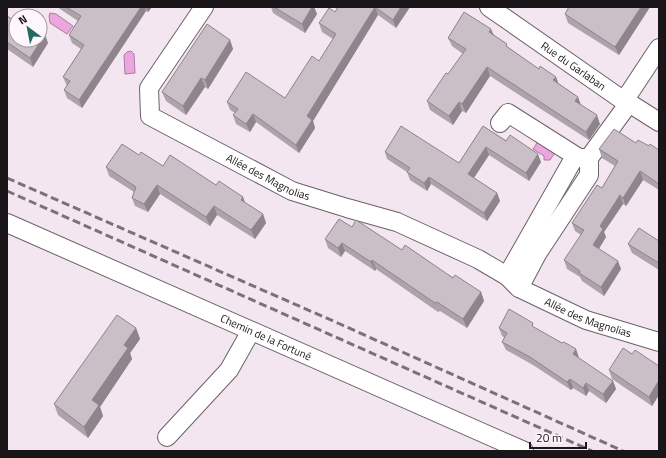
<svg xmlns="http://www.w3.org/2000/svg" width="666" height="458" font-family="'Titillium Web',sans-serif">
	<style>
		.water { fill: #eba6dd; stroke: #ac7aa2 }
		.lines { fill: none; stroke-linecap: round; stroke-linejoin: round }
		.street-casing { stroke: #6b6169; stroke-width: 20 }
		.street { stroke: #fff; stroke-width: 18 }
		.rail { stroke: #7a7278; stroke-width: 3; stroke-dasharray: 8 4; stroke-linecap: butt }
		.wall { fill: #aea3ab }
		.shaded-wall { fill: #8d858b }
		.building { fill: #cabec7; stroke: #8d858b }
		.labels { text-anchor: middle; stroke-width: 3; stroke-linejoin: round; paint-order: stroke }
		.street-label { font-size: 11px; fill: #191518; stroke: #fff5fc }
	</style>
	<rect width="100%" height="100%" fill="#f3e6f0"/>
	<g class="water">
		<path d="M50,13L56,14L73,26L67,34L50,23L49,16Z"/>
		<path d="M131,51L134,54L135,73L125,74L124,55L127,52Z"/>
		<path d="M539,140L556,151L550,160H544V156L533,149Z"/>
	</g>
	<g class="lines">
		<defs>
			<g id="street">
				<path id="s1" d="M204,7L149,88L150,116L292,191L347,208L397,222L478,259L507,276L519,288L586,320L659,342"/>
				<path id="s2" d="M489,7L624,101L629,103L659,122"/>
				<path d="M624,101L659,48"/>
				<path d="M500,123L508,113L579,158"/>
				<path id="s3" d="M7,223L524,451"/>
				<path d="M507,276L574,158H589"/>
				<path d="M519,288L537,254L589,175V158L629,103"/>
				<path d="M167,437L229,370L251,331"/>
			</g>
		</defs>
		<use href="#street" class="street-casing"/>
		<use href="#street" class="street"/>
		<g class="rail">
			<path d="M7,178L340,324L623,451"/>
			<path d="M7,191L592,451"/>
		</g>
	</g>
	<g class="wall">
		<path d="M57,7H152L148,12L146,11L82,108L67,98L64,90L67,86L63,77L81,49L72,43L69,35L78,21Z"/>
		<path d="M271,7H314L317,14L305,33L273,13Z"/>
		<path d="M338,7H410L396,28L378,15L313,121L315,128L299,153L256,122L250,132L236,124L233,115L235,113L230,110L227,102L285,98L319,61L333,39L322,32L319,23L335,12Z"/>
		<path d="M567,7H650L619,55L568,23L565,14L569,8Z"/>
		<path d="M7,16L48,43L33,67L7,49Z"/>
		<path d="M493,34L509,48L539,69L556,77L558,83L578,97L581,105L600,124L589,140L490,76L466,113L462,111L453,125L430,110L427,101L448,74L463,54L452,46L448,38Z"/>
		<path d="M230,40L233,49L208,89L205,87L186,115L166,101L162,92Z"/>
		<path d="M483,126L541,162L529,181L489,155L474,178L497,193L500,201L487,221L431,184L427,191L410,180L407,172L387,159L385,152L459,163Z"/>
		<path d="M636,143L649,146L659,150V190L643,180L626,206L623,204L604,232L606,237L599,249L621,269L604,296L582,281L580,277L567,269L564,260L581,235L575,231L572,223L602,188L615,166L602,158L599,149Z"/>
		<path d="M139,155L163,166L216,185L243,197L245,203L263,214L266,223L255,239L217,215L210,226L160,194L148,212L135,206L132,198L134,192L109,176L106,167Z"/>
		<path d="M352,227L402,250L481,292L484,301L467,328L440,311L438,312L376,269L375,271L345,251L341,257L328,248L325,239Z"/>
		<path d="M659,241V270L632,253L628,244Z"/>
		<path d="M136,328L140,339L130,353L132,359L100,407L103,416L88,438L58,415L54,404Z"/>
		<path d="M499,328H535L562,343L576,349L578,358L613,381L616,389L606,403L589,391L586,396L573,388L571,390L533,365L506,350L502,342L505,338L502,336Z"/>
		<path d="M632,354L659,366V395L652,406L612,379L609,370Z"/>
	</g>
	<g class="shaded-wall">
		<path d="M141,7H145L146,11L82,108L79,100Z"/>
		<path d="M146,7H152L148,12Z"/>
		<path d="M312,7H314L317,14L305,33L302,24Z"/>
		<path d="M375,7L378,15L313,121L315,128L299,153L296,145L307,116Z"/>
		<path d="M401,7H410L396,28L393,20Z"/>
		<path d="M641,7H650L619,55L615,47Z"/>
		<path d="M491,29L495,38L489,32Z"/>
		<path d="M45,34L48,43L33,67L30,58Z"/>
		<path d="M230,40L233,49L208,89L205,80Z"/>
		<path d="M487,67L490,76L466,113L462,104Z"/>
		<path d="M556,77L559,85L553,80Z"/>
		<path d="M201,78L205,87L186,115L183,106Z"/>
		<path d="M578,97L581,106L575,101Z"/>
		<path d="M459,102L462,111L453,125L449,116Z"/>
		<path d="M253,114L256,122L250,132L246,124Z"/>
		<path d="M597,115L600,124L589,140L586,132Z"/>
		<path d="M486,147L489,155L471,182L468,174Z"/>
		<path d="M538,154L541,162L529,181L526,173Z"/>
		<path d="M640,171L643,180L626,206L623,198Z"/>
		<path d="M429,177L431,184L427,191L424,183Z"/>
		<path d="M157,185L160,194L148,212L144,204Z"/>
		<path d="M497,193L500,201L487,221L484,213Z"/>
		<path d="M620,195L623,204L604,232L606,237L596,253L593,245L600,226Z"/>
		<path d="M243,197L246,206L241,200Z"/>
		<path d="M214,206L217,215L210,226L206,217Z"/>
		<path d="M263,214L266,223L255,239L251,230Z"/>
		<path d="M342,243L345,251L341,257L338,248Z"/>
		<path d="M372,260L376,269L375,271L371,262Z"/>
		<path d="M618,261L621,269L604,296L601,287Z"/>
		<path d="M481,292L484,301L467,328L463,319Z"/>
		<path d="M136,328L140,339L130,353L132,359L100,407L103,416L88,438L84,427L92,400L124,345Z"/>
		<path d="M576,349L579,358L576,363L573,354Z"/>
		<path d="M570,379L573,388L571,390L567,382Z"/>
		<path d="M613,381L616,389L606,403L603,394Z"/>
		<path d="M658,382L659,384V395L652,406L649,397Z"/>
		<path d="M586,383L589,391L586,396L583,388Z"/>
	</g>
	<g class="building">
		<path d="M66,7H141L79,100L64,90L70,81L63,77L84,45L69,35L81,16Z"/>
		<path d="M274,7H312L302,24Z"/>
		<path d="M338,7H375L307,116L312,120L296,145L253,114L246,124L233,115L238,109L227,102L246,72L285,98L312,56L319,61L336,34L319,23L329,8L335,12Z"/>
		<path d="M375,7H401L393,20Z"/>
		<path d="M569,7H641L615,47L565,14Z"/>
		<path d="M464,12L491,29L489,32L507,44L506,46L539,69L540,66L556,77L553,80L578,97L575,101L597,115L586,132L487,67L462,104L459,102L449,116L427,101L446,73L448,74L466,49L448,38Z"/>
		<path d="M15,15L16,16V40H40V31L45,34L30,58L7,42V16L12,19Z"/>
		<path d="M207,24L230,40L205,80L201,78L183,106L162,92Z"/>
		<path d="M401,126L459,163L483,126L506,141L510,135L538,154L526,173L486,147L468,174L497,193L484,213L429,177L424,183L407,172L410,168L385,152Z"/>
		<path d="M614,129L636,143L638,140L649,146L650,144L659,150V184L640,171L623,198L620,195L600,226L603,229L593,245L618,261L601,287L579,273L580,271L564,260L584,230L572,223L597,185L602,188L618,161L599,149Z"/>
		<path d="M122,144L139,155L141,152L163,166L170,155L216,185L219,181L243,197L241,200L263,214L251,230L214,206L206,217L157,185L144,204L132,198L136,187L106,167Z"/>
		<path d="M339,219L352,227L356,220L402,250L405,245L453,278L455,275L481,292L463,319L437,302L435,303L372,260L371,262L342,243L338,248L325,239Z"/>
		<path d="M639,228L659,241V263L628,244Z"/>
		<path d="M509,309L533,323L532,326L562,343L564,342L576,349L573,354L613,381L603,394L586,383L583,388L570,379L567,382L530,357L502,342L507,333L499,328Z"/>
		<path d="M117,315L136,328L124,345L128,348L92,400L99,405L84,427L54,404Z"/>
		<path d="M623,348L632,354L635,350L659,366V383L658,382L649,397L609,370Z"/>
	</g>
	<g class="labels">
		<g class="street-label">
			<text dy="4" stroke="none"><textPath href="#s2" startOffset="103">Rue du Garlaban</textPath></text>
			<text dy="4" stroke="none"><textPath href="#s1" startOffset="259">Allée des Magnolias</textPath></text>
			<text dy="4" stroke="none"><textPath href="#s1" startOffset="611">Allée des Magnolias</textPath></text>
			<text dy="4" stroke="none"><textPath href="#s3" startOffset="283">Chemin de la Fortuné</textPath></text>
		</g>
	</g>
	<rect width="666" height="458" fill="none" stroke="#191518" stroke-width="16"/>
	<g transform="translate(28 28) rotate(328)"><circle r="19" fill="#fff5fc" stroke="#a39ba1"/>
	<path d="M0-3L7 15L0 10L-7 15Z" fill="#226a61"/>
	<text y="-6" font-size="11" font-weight="bold" text-anchor="middle" fill="#191518">N</text>
	</g>
	<path d="M530 442v6h56v-6" fill="none" stroke="#191518" stroke-width="2"/>
	<text x="536" y="442" font-size="12" fill="#191518" stroke="#fff5fc" stroke-width="3" paint-order="stroke">20 m</text>
</svg>
